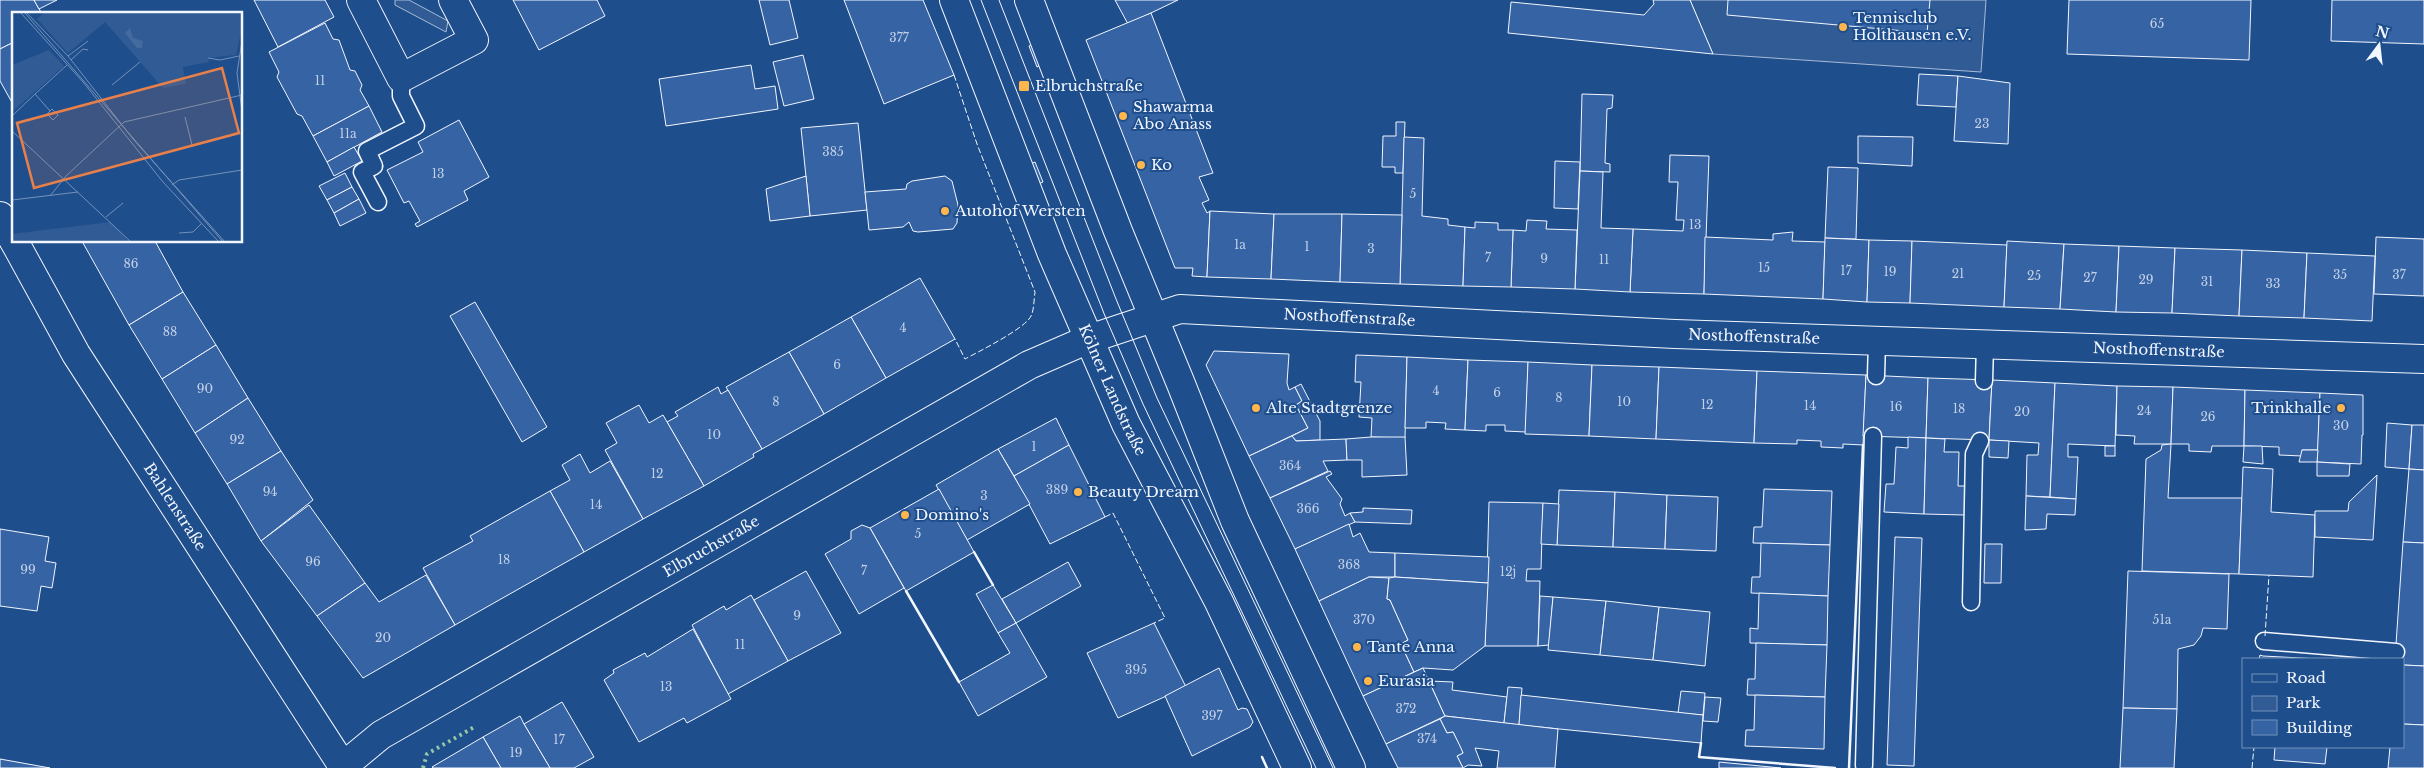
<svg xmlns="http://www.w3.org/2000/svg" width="2424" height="768" font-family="'Libre Baskerville',serif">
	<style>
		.green { fill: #305b95; stroke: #a8bbd7 }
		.building { fill: #3563a3; stroke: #f2f6ff }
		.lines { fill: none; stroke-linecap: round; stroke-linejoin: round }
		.service-casing { stroke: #f2f6ff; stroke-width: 19 }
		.minor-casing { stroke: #f2f6ff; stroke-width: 30 }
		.secondary-casing { stroke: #f2f6ff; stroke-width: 30 }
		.service { stroke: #1f4e8c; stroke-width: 16 }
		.minor { stroke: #1f4e8c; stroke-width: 28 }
		.secondary { stroke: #1f4e8c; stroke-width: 28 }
		.tram { stroke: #f2f6ff; stroke-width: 1 }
		.hedge { stroke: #97c8a6; stroke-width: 4; stroke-dasharray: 2.5 4; stroke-linecap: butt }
		.fence { stroke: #f2f6ff; stroke-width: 1; stroke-dasharray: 6 2.5; stroke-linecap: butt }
		.wall { stroke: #f2f6ff; stroke-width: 2.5 }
		.poi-dot { fill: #ffb74d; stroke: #1f4e8c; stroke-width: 2 }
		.labels { text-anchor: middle; stroke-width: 4; stroke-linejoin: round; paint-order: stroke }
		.number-label { font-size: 12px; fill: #c3d1e8 }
		.poi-label { font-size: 15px; fill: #f2f6ff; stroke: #1f4e8c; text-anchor: start }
		.street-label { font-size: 15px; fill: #f2f6ff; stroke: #1f4e8c }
		.inset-road { fill: none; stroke: #7391ba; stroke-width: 1 }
		.view { fill: #ea8049; fill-opacity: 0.15; stroke: #ea8049; stroke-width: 2.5 }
		.inset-edge { fill: none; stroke: #f2f6ff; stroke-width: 2.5 }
	</style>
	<rect width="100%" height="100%" fill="#1f4e8c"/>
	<g class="green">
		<path d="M395,0H409L448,21L446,32L395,5Z"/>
		<path d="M1690,0H1986L1981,72L1713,54Z"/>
	</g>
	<g class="building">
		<path d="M0,0H34L42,14H14V42L0,49Z"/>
		<path d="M34,0H57L39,9Z"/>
		<path d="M254,0H325L334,17L278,47Z"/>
		<path d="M513,0H597L605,16L539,50Z"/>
		<path d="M759,0H789L798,38L770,45Z"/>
		<path d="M844,0H923L954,75L884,104Z"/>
		<path d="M1115,0H1178L1128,24Z"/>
		<path d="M1653,0H1690L1713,54L1508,33L1511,2L1644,15L1654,4Z"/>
		<path d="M1728,0H1930L1927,33L1727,15Z"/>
		<path d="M2069,0H2251L2249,60L2067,54Z"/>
		<path d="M2332,0H2424V44L2331,41Z"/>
		<path d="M1151,13L1213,173L1199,177L1209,200L1202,203L1207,213L1210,211L1207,277L1192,276L1193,268H1175L1086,40Z"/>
		<path d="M325,23L333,39L339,40L350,70L355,71L362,85L360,90L369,106L313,136L302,116L297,114L277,77L279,72L269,52Z"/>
		<path d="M14,42V106L0,81V49Z"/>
		<path d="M1035,43L1043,64L1037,67L1029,46Z"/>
		<path d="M803,55L814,99L784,106L773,62Z"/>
		<path d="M751,65L755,89L775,86L778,109L666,126L659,79Z"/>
		<path d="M1919,74L1958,76L1956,107L1917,105Z"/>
		<path d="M1958,76L2010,83L2008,144L1954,141Z"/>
		<path d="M1582,94L1613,95L1612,108L1607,109L1605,163L1610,164V172L1580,171Z"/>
		<path d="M369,106L382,132L327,162L313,136Z"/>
		<path d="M459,120L489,177L464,191L468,200L417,227L415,224L420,221L409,201L404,203L387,170L423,152L418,142Z"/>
		<path d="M1396,122H1405L1403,173H1395V167H1382L1383,136H1396Z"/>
		<path d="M858,123L867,210L810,216L801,128Z"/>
		<path d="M1858,136L1913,137L1912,166L1858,163Z"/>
		<path d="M1404,137L1424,138L1422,216L1448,219V225L1465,227L1463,286L1400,284Z"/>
		<path d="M354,147L362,161L334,176L327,162Z"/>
		<path d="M1670,155L1709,156L1704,294L1630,292L1633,229L1683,231L1684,220H1676L1678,182H1669Z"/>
		<path d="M1555,161L1580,162L1578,209L1554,208Z"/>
		<path d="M1035,162L1043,182L1036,185L1028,165Z"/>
		<path d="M1828,167L1858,168L1856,239L1825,238Z"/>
		<path d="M1580,171L1603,172L1601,228L1633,229L1630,292L1575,289Z"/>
		<path d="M345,173L352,187L327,200L319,186Z"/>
		<path d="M806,176L810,216L770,221L766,189Z"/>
		<path d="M945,176L952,181L958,205L957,223L953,229L918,232L913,231L909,222L903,227L869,230L865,192L906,189L907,184L912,181Z"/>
		<path d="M352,187L359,199L334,213L327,200Z"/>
		<path d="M359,199L366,213L340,226L334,213Z"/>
		<path d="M1210,211L1274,214L1271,279L1207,277Z"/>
		<path d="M1274,214H1342L1340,282L1271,279Z"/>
		<path d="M1342,214L1402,215L1400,284L1340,282Z"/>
		<path d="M1527,220L1547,221L1546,229L1577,230L1575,289L1511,287L1513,230L1526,231Z"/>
		<path d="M1475,222L1498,223V230H1513L1511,287L1463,286L1465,227L1475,228Z"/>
		<path d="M1793,232L1792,241L1825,242L1823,299L1704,294L1705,237L1773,240V234Z"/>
		<path d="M2376,237L2424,239V296L2374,294Z"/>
		<path d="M1825,238L1869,240L1867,302L1823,299Z"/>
		<path d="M1869,240L1912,241L1910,303L1867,302Z"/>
		<path d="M87,241H155L183,292L129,325L83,243Z"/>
		<path d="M1912,241L2007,245L2004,307L1910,303Z"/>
		<path d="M2007,241L2064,244L2060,309L2004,307Z"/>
		<path d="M2064,244L2119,246L2116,312L2060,309Z"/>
		<path d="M2119,246L2175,248L2172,313L2116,312Z"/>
		<path d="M2175,248L2242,250L2239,316L2172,313Z"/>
		<path d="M2242,250L2307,253L2304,318L2239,316Z"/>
		<path d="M2307,253L2375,256L2372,321L2304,318Z"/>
		<path d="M920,278L955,339L886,378L851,317Z"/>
		<path d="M183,292L216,345L162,379L129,325Z"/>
		<path d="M475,302L547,427L522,442L450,316Z"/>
		<path d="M851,317L886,378L824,414L789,352Z"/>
		<path d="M216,345L248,398L195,433L162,379Z"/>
		<path d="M1214,351L1289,354L1287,383L1289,390L1295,387L1302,401L1296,405L1308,428L1249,456L1206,365Z"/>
		<path d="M789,352L824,414L762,449L726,387Z"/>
		<path d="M1356,355L1407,357L1405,438L1371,437L1372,418L1359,417L1361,382H1355Z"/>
		<path d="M1407,357L1468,360L1465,430L1445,429L1446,423L1426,422V428H1405Z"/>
		<path d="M1468,360L1528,362L1526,432L1505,431V425H1486V431L1465,430Z"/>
		<path d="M1528,362L1592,365L1589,436L1525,434Z"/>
		<path d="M1592,365L1659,367L1656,439L1589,436Z"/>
		<path d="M1659,367L1757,371L1754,443L1656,439Z"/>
		<path d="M1757,371L1866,375L1863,445L1843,444V448L1821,447V441L1797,440V444L1754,443Z"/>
		<path d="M1866,375L1928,378L1926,438L1863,436Z"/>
		<path d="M1928,378L1992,380L1989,440L1926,438Z"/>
		<path d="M1992,380L2055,383L2050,497L2026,496L2027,455H2038L2039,443L1989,440Z"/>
		<path d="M2055,383L2117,386L2115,446L2068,444V457H2078L2076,499L2050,497Z"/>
		<path d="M1301,384L1320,421V440L1296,441L1292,436L1308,428L1296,405L1302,401L1295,387Z"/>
		<path d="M2117,386L2173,387L2171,444H2134L2135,436L2116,435Z"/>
		<path d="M718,387L721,394L728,390L762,449L753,454L754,457L704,486L667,422L678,416L675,412Z"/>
		<path d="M2173,387L2245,390L2244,446H2212L2211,452L2189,451V444H2171Z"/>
		<path d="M2245,390L2320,393L2318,450H2302V456L2279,455V447L2244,446Z"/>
		<path d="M2320,393L2363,395V435H2362L2361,464L2317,462Z"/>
		<path d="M248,398L281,451L227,484L195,433Z"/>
		<path d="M639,405L649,423L663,415L704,486L643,519L605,450L617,443L606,423Z"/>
		<path d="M1056,418L1069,445L1014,476L998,449Z"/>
		<path d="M2387,423L2412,425L2409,469L2385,467Z"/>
		<path d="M2412,425H2424V470L2409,469Z"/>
		<path d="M1292,436L1296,441L1346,439L1347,460L1323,461L1328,471L1270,498L1249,456Z"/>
		<path d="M1371,437H1405L1407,475L1362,477V460H1347L1346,439Z"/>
		<path d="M1908,437L1926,438L1924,514L1884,512L1886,484H1894L1896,447L1908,448Z"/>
		<path d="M1926,438L1945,439L1944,452H1959L1958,486H1965V515L1924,514Z"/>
		<path d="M1989,440L2009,441L2008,458L1989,457Z"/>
		<path d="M2171,444L2168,498H2242L2239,574L2142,571L2146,459L2161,450L2162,445Z"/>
		<path d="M1069,445L1105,517L1050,544L1014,476Z"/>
		<rect x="2105" y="446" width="10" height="10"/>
		<path d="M2244,446H2262L2263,464L2243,462Z"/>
		<path d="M998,449L1030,504L967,540L936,485Z"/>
		<path d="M2302,450H2318L2317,462H2299Z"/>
		<path d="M281,451L313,500L261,541L227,484Z"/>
		<path d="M580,454L590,473L610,461L643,519L584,552L550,491L570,480L562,465Z"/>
		<path d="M2317,462L2350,464L2349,476H2317Z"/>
		<path d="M2243,467L2273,469L2271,512L2315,515L2313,577L2239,574Z"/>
		<path d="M2409,469L2424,470V543L2403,542Z"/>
		<path d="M1330,471L1332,474L1326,477L1342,499L1340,504L1345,516L1350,513L1355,522L1295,549L1270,498Z"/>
		<path d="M2377,475L2373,540L2315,537V511H2348L2349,502Z"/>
		<path d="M939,489L974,552L906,591L870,528Z"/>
		<path d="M1764,489L1832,491L1830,545L1753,543L1754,527H1762Z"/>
		<path d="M1559,490L1615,492L1613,547L1557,545Z"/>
		<path d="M550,491L584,552L455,625L423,568L473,541L470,536Z"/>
		<path d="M1615,492L1667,495L1665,549L1613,547Z"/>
		<path d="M1667,495L1718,497L1716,551L1665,549Z"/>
		<path d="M2026,496L2076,499L2075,515L2047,514L2046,529L2025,530Z"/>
		<path d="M1489,502L1543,503L1541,569H1527L1526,581H1540L1538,646H1485Z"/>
		<path d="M1543,503L1559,504L1557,545L1541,544Z"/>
		<path d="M309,505L365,583L317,616L261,541Z"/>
		<path d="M1363,508L1412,510L1411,524L1355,522L1350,513L1363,512Z"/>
		<path d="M1349,524L1353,537L1360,533L1369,552L1395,553V577H1369L1319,601L1295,549Z"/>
		<path d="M862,525L870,528L904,588L859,614L825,554L851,539V531Z"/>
		<path d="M0,529L49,537L45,561L56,563L52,588L41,586L37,611L0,606Z"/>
		<path d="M1895,537L1922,538L1914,766L1887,765Z"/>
		<path d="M2403,542L2424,543V666L2403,665V659H2395Z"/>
		<path d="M1761,543L1830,545L1828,596L1751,593L1752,577H1760Z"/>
		<path d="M1985,544H2002L2001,583H1984Z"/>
		<path d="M1395,553L1489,557L1488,583L1395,577Z"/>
		<path d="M1068,562L1081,586L1016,623L1002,599Z"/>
		<path d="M806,571L841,633L788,661L754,600Z"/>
		<path d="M2128,571L2229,574L2227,629L2203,628L2201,636L2194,645L2178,649L2177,709L2123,708Z"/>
		<path d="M426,575L455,625L363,678L317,616L365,583L379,602Z"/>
		<path d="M1369,577L1389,578L1387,599L1390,600L1408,640L1401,644L1414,672L1363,696L1319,601Z"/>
		<path d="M1395,577L1488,583L1485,646L1453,670L1423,668L1414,672L1401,644L1408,640L1390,600L1387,599L1389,578Z"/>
		<path d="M993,585L1016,623L998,633L976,594Z"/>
		<path d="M1759,593L1828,596L1827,645L1750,643V628L1758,629Z"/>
		<path d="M751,595L788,661L728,694L692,625L724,606L726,610Z"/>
		<path d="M1540,596L1553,597L1549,645L1538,646Z"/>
		<path d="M1553,597L1606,601L1600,655L1548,650Z"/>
		<path d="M1606,601L1659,607L1653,660L1600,655Z"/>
		<path d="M1659,607L1710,612L1705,666L1653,660Z"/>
		<path d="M1016,623L1047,677L978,716L959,682L1010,653L998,633Z"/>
		<path d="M1154,623L1186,687L1118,718L1087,653Z"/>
		<path d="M693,629L731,699L687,723L684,718L639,742L604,680L614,673L613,670L645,653L647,657Z"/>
		<path d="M1756,643L1827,645L1825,697L1747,695L1748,679H1755Z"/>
		<path d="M2260,655L2263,656L2319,659H2259Z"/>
		<path d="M2403,665L2424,666V725L2403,724Z"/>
		<path d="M1219,668L1238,710L1242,708L1247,709L1253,722L1250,727L1192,756L1165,696Z"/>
		<path d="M1423,668L1445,716L1386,744L1363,696Z"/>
		<path d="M1429,681L1453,682L1452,690L1507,697L1504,723L1445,716Z"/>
		<path d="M1508,687L1522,688L1519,725L1504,723Z"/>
		<path d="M1681,691L1705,693L1703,715L1678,713Z"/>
		<path d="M1521,695L1703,715L1701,743L1519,725Z"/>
		<path d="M1755,695L1825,697L1824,749L1745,746L1746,730H1754Z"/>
		<path d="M1705,697L1721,698L1718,722L1703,721Z"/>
		<path d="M562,702L594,757L574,768H550L524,724Z"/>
		<path d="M2123,708L2177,709L2174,768H2120Z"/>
		<path d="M520,716L524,724L550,768H501L483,737Z"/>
		<path d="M1445,716L1558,729L1555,768H1497L1499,751L1475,748L1482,766L1468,765L1463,768L1457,756L1463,753L1453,732L1447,733L1440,719Z"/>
		<path d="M1440,719L1447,733L1453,732L1460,746L1463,753L1457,756L1463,768H1398L1386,744Z"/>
		<path d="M2403,724L2424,725V768H2388L2390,747H2403Z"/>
		<path d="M483,737L501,768H433L432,767Z"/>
		<path d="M2275,747H2327L2325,764L2274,760Z"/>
		<path d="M0,759L50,768H0Z"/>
		<path d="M1719,762L1781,768H1719Z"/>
	</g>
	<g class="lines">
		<defs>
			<g id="service">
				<path d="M378,202L362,172L374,166L367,151L416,126L401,96V78"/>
				<path d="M1876,376L1877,341"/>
				<path d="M1984,381L1985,344"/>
				<path d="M1971,602L1974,454L1980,441"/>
				<path d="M2264,641L2396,652"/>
				<path d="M1864,765L1873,436"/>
			</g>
			<g id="minor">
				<path d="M361,0L401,78L474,40L453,0"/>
				<path d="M0,216L14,241"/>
				<path id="s1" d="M14,241L76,354L344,768"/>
				<path id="s2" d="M341,768L381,735L1029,365L1089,339L1180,309L1675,334L2424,359"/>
			</g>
			<g id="secondary">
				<path id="s3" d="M954,0L1052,254L1126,424L1219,602L1297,768"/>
				<path d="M1029,0L1118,231L1181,384L1235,521L1351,768"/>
			</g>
		</defs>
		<use href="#service" class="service-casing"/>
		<use href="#minor" class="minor-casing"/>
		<use href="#secondary" class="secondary-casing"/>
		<use href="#service" class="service"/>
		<use href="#minor" class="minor"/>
		<use href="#secondary" class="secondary"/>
		<g class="tram">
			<path d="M981,0L1105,316L1143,404L1316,768"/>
			<path d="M999,0L1116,299L1157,398L1333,768"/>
		</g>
		<path class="hedge" d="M423,768L427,754L476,726"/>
		<g class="fence">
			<path d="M954,75L977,144L1035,292C1034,299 1034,310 1031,316C1026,328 978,352 965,359L955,339"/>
			<path d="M1105,517L1113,513L1165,618L1154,623"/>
			<path d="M2265,636L2269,575"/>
			<path d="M2252,768L2254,747"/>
		</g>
		<g class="wall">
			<path d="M974,552L993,585"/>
			<path d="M906,591L959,682"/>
			<path d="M1701,743L1699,757L1835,768"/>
			<path d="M1262,757L1267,768"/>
			<path d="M1849,768L1863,445"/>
		</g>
	</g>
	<g class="poi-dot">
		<circle cx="1843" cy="27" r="5"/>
		<rect x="1018" y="80" width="12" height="12" rx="2.5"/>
		<circle cx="1123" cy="116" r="5"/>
		<circle cx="1141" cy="165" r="5"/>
		<circle cx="945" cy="211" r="5"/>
		<circle cx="1256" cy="408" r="5"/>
		<circle cx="2341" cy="408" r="5"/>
		<circle cx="1078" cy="492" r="5"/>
		<circle cx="905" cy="515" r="5"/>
		<circle cx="1357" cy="647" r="5"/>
		<circle cx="1368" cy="681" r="5"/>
	</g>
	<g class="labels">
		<g class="number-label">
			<text x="2157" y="28">65</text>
			<text x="899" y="42">377</text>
			<text x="320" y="85">11</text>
			<text x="1982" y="128">23</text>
			<text x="348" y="138">11a</text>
			<text x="833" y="156">385</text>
			<text x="438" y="178">13</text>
			<text x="1413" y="198">5</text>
			<text x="1695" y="229">13</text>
			<text x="1240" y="249">1a</text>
			<text x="1307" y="251">1</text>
			<text x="1371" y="253">3</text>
			<text x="1488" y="262">7</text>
			<text x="1544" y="263">9</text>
			<text x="1604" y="264">11</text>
			<text x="131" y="268">86</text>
			<text x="1764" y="272">15</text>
			<text x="1846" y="275">17</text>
			<text x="1890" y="276">19</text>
			<text x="1958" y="278">21</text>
			<text x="2340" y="279">35</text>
			<text x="2399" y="279">37</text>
			<text x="2034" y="280">25</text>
			<text x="2090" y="282">27</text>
			<text x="2146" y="284">29</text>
			<text x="2207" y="286">31</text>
			<text x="2273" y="288">33</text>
			<text x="903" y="332">4</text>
			<text x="170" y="336">88</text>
			<text x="837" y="369">6</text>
			<text x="205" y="393">90</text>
			<text x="1436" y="395">4</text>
			<text x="1497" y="397">6</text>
			<text x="1559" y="402">8</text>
			<text x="776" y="406">8</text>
			<text x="1624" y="406">10</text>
			<text x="1707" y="409">12</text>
			<text x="1810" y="410">14</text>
			<text x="1896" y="411">16</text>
			<text x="1959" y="413">18</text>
			<text x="2144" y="415">24</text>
			<text x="2022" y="416">20</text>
			<text x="2208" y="421">26</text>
			<text x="2341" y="430">30</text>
			<text x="714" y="439">10</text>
			<text x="237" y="444">92</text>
			<text x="1034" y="451">1</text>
			<text x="1290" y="470">364</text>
			<text x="657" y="478">12</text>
			<text x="1057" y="494">389</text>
			<text x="270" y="496">94</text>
			<text x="984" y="500">3</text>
			<text x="596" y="509">14</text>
			<text x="1308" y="513">366</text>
			<text x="918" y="538">5</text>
			<text x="504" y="564">18</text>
			<text x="313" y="566">96</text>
			<text x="1349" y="569">368</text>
			<text x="28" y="574">99</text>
			<text x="864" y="575">7</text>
			<text x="1508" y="576">12j</text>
			<text x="797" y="620">9</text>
			<text x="1364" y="624">370</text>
			<text x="2162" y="624">51a</text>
			<text x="383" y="642">20</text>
			<text x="740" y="649">11</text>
			<text x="1136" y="674">395</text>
			<text x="666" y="691">13</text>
			<text x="1406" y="713">372</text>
			<text x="1212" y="720">397</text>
			<text x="1427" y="743">374</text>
			<text x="559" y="744">17</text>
			<text x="516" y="757">19</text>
		</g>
		<g class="poi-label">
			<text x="1853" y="23">Tennisclub<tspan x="1853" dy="17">Holthausen e.V.</tspan></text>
			<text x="1035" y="91">Elbruchstraße</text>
			<text x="1133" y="112">Shawarma<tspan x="1133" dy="17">Abo Anass</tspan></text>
			<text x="1151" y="170">Ko</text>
			<text x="955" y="216">Autohof Wersten</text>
			<text x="1266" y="413">Alte Stadtgrenze</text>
			<text x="2331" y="413" text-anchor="end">Trinkhalle</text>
			<text x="1088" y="497">Beauty Dream</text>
			<text x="915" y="520">Domino's</text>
			<text x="1367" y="652">Tante Anna</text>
			<text x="1378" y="686">Eurasia</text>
		</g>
		<g class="street-label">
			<text dy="5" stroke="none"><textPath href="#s2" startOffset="1129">Nosthoffenstraße</textPath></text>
			<text dy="5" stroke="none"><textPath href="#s2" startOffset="1534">Nosthoffenstraße</textPath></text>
			<text dy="5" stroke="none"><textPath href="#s2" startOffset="1939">Nosthoffenstraße</textPath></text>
			<text dy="5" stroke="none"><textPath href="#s3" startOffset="421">Kölner Landstraße</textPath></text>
			<text dy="5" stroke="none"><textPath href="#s1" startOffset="311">Bahlenstraße</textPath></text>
			<text dy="5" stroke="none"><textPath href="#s2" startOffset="432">Elbruchstraße</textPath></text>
		</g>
	</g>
	<g transform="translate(12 12)">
		<rect width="230" height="230" fill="#1f4e8c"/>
		<path d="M33,0H230V16L224,43L196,46L197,50L171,55L174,72L151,76L93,10L56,41L25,7ZM37,38L52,54L0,100V53ZM98,210L117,230H0V222Z" fill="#305b95"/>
		<path d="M118,16L121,26L131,29L130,36H125L113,21Z" fill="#446ba0"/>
		<path class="inset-road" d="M8,0L71,70L151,170L207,230M12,0L211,230M14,0L56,44L121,127L213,230M230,29L225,61L230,99M56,44L76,29M196,46L208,48L227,44M59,48L71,37L76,38M100,73L128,50M23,82L55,53M0,104L23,82L38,99L40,97L46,103L41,108L35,102L38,99M173,105L180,133M0,119L119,230M160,173L167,168L230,158M38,184L54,164L112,110L230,83M0,188L66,180M94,205L111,191M167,221L181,220L190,211"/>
		<path class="view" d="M210,56L227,121L22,176L5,111Z"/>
		<rect width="230" height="230" class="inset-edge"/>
	</g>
	<rect x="2242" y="658" width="162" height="90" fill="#1f4e8c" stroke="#7391ba"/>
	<rect x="2252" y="674" width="25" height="8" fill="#1f4e8c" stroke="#7391ba"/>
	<text x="2286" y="683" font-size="15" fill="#f2f6ff">Road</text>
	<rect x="2252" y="696" width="25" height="15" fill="#305b95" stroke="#7391ba"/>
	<text x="2286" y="708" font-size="15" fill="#f2f6ff">Park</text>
	<rect x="2252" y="720" width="25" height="15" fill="#3563a3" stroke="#7391ba"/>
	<text x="2286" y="733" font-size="15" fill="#f2f6ff">Building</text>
	<g transform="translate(2379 45) rotate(15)" stroke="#1f4e8c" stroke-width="4" paint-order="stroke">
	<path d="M0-4L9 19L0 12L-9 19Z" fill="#f2f6ff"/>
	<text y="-8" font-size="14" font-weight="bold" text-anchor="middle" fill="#f2f6ff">N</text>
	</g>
</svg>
